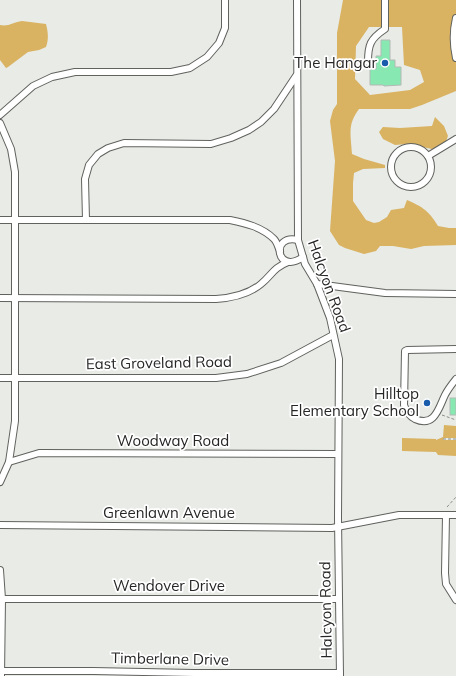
<svg xmlns="http://www.w3.org/2000/svg" width="456" height="676" font-family="Mulish,sans-serif">
	<style>
		.green { fill: #d9b262; fill-rule: evenodd }
		.building { fill: #87e9b1; stroke: #b4b9b6 }
		.lines { fill: none; stroke-linecap: round; stroke-linejoin: round }
		.minor-casing { stroke: #60625e; stroke-width: 8 }
		.path { stroke: #8b8d89; stroke-width: 1; stroke-dasharray: 3 2; stroke-linecap: butt }
		.minor { stroke: #fff; stroke-width: 6 }
		.poi-dot { fill: #195cac; stroke: #fff; stroke-width: 1.5 }
		.labels { text-anchor: middle; stroke-width: 3.5; stroke-linejoin: round; paint-order: stroke }
		.poi-label { font-size: 15px; fill: #262725; stroke: #fff; text-anchor: end }
		.street-label { font-size: 15px; fill: #262725; stroke: #fff }
	</style>
	<rect width="100%" height="100%" fill="#e8ebe6"/>
	<g class="green">
		<path d="M343,0H456V91L422,105L410,109H359C347,125 351,134 352,154L364,159L385,165V168L363,169L354,173L353,183V201L366,220L374,223L379,222L387,217L391,210L404,208L407,200C423,207 429,211 438,226L449,228H456V245L424,246L411,249L393,246H380L376,251L364,254L345,248L339,245L330,231L335,161L330,121L333,110L337,104V33ZM369,27H402L404,65L420,70L424,82L410,90L370,95L355,79L356,46Z"/>
		<path d="M22,21L46,24C48,32 49,39 46,47L39,50L28,52L8,67L6,68L0,60V25C8,27 14,22 22,21Z"/>
		<path d="M435,117L444,126L448,136L445,144L432,149L407,144L395,145L383,139L379,132L383,127L400,128L432,126Z"/>
		<path d="M444,425L456,426V438H444L443,440H456V456L438,455L436,452L402,451V438L436,439V440L443,437Z"/>
	</g>
	<g class="building">
		<path d="M381,40H390V60H395V67H401V85L384,86L383,85H370V69H376V56H381Z"/>
		<rect x="450" y="398" width="6" height="17"/>
	</g>
	<g class="lines">
		<defs>
			<g id="minor">
				<path d="M297,0L298,240L305,264L317,284L330,318L339,359L338,518L340,676"/>
				<path d="M456,18C453,31 453,45 456,58"/>
				<path d="M368,62C368,45 370,39 385,29V0"/>
				<path d="M0,115L33,86L52,77L75,72H171L190,68L207,57L219,43L225,28V0"/>
				<path d="M0,123L11,149L15,172V421L9,462L0,482"/>
				<circle cx="411" cy="167" r="20"/>
				<path d="M428,156L456,139"/>
				<path d="M0,220H230C245,223 262,227 274,239C277,242 278,247 280,251"/>
				<path d="M86,220L85,179L89,165L98,154L108,148L124,143L211,144L231,138L249,130L261,122L274,109L296,76"/>
				<path d="M298,240C270,233 276,276 303,257"/>
				<path d="M317,284L385,293L456,294"/>
				<path d="M0,298L216,299C231,298 249,294 261,284C272,275 273,268 288,262"/>
				<path d="M456,349L407,350L405,351L404,405C406,411 409,416 415,419C435,428 439,407 445,395C448,389 452,384 456,379"/>
				<path d="M0,378H216L247,374L281,363L333,335"/>
				<path d="M9,462L39,453L338,454"/>
				<path d="M446,515L445,573L446,584L456,600"/>
				<path d="M0,525L332,528L399,515H456"/>
				<path d="M0,570L2,599L1,676"/>
				<path d="M0,599H339"/>
				<path d="M0,671H93L194,673H340"/>
			</g>
		</defs>
		<use href="#minor" class="minor-casing"/>
		<g class="path">
			<path d="M442,415L456,420"/>
			<path d="M443,439H456"/>
			<path d="M447,507L456,497"/>
		</g>
		<use href="#minor" class="minor"/>
	</g>
	<g class="poi-dot">
		<circle cx="385" cy="63" r="4"/>
		<circle cx="427" cy="403" r="4"/>
	</g>
	<g class="labels">
		<g class="poi-label">
			<text x="377" y="68">The Hangar</text>
			<text x="419" y="399">Hilltop<tspan x="419" dy="17">Elementary School</tspan></text>
		</g>
		<g class="street-label">
			<text transform="translate(329 286) rotate(70)" y="5">Halcyon Road</text>
			<text transform="translate(159 363) rotate(-1)" y="5">East Groveland Road</text>
			<text x="173" y="446">Woodway Road</text>
			<text x="169" y="518">Greenlawn Avenue</text>
			<text x="169" y="591">Wendover Drive</text>
			<text transform="translate(326 610) rotate(-91)" y="5">Halcyon Road</text>
			<text transform="translate(170 659) rotate(1)" y="5">Timberlane Drive</text>
		</g>
	</g>
</svg>
